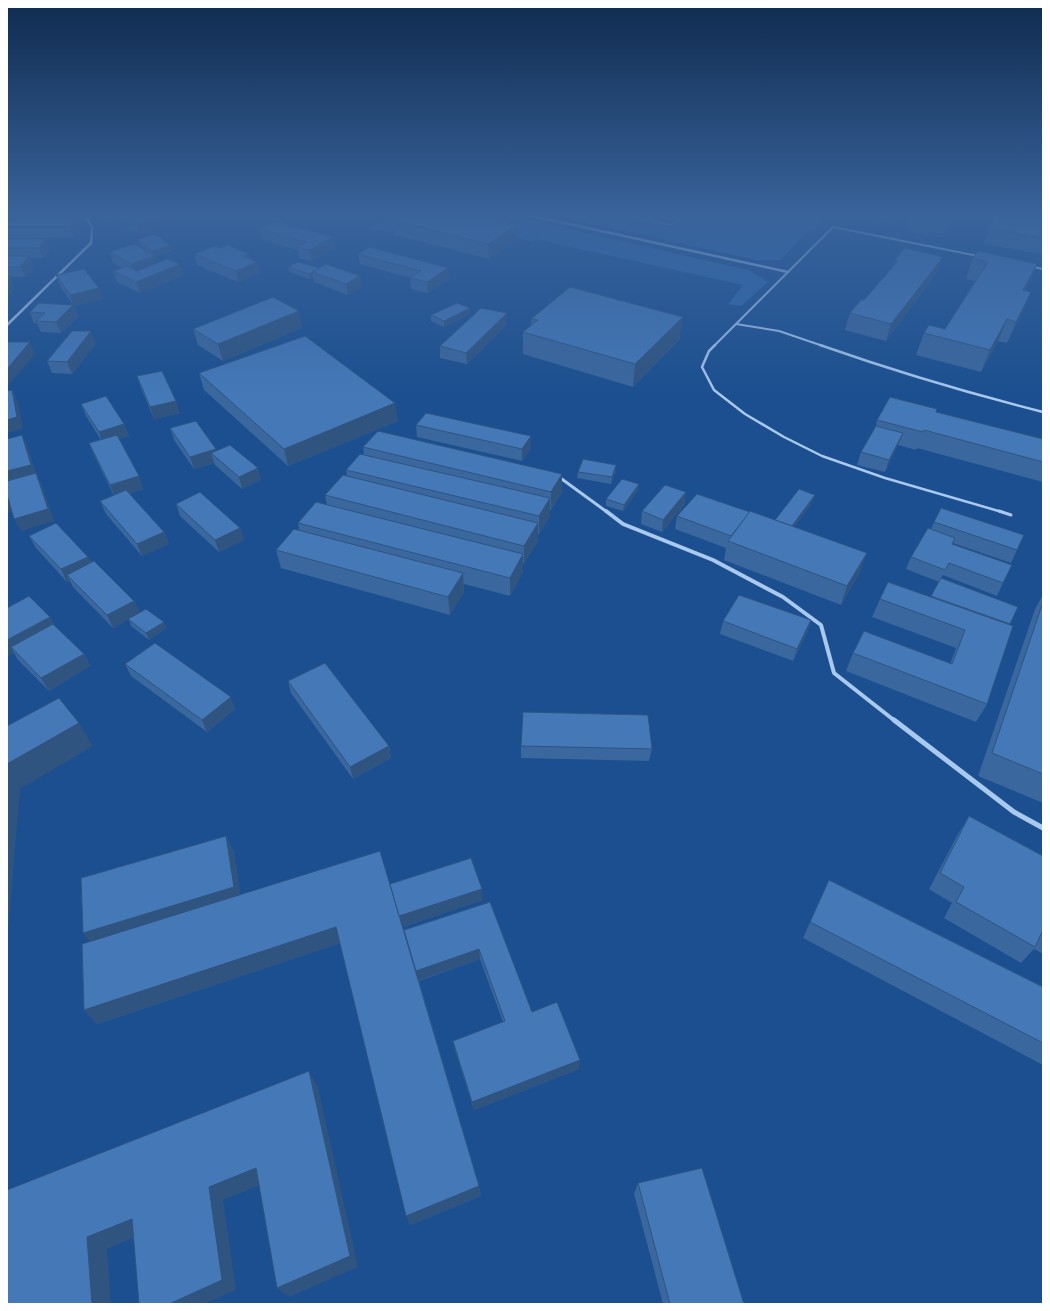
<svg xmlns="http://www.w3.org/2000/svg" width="1050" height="1311" font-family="Mulish,sans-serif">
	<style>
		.green { fill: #2e69ad }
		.water { fill: #3c6290; stroke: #9cc4f0 }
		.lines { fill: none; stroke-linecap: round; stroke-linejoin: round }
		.lane-far2 { stroke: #a9c9ee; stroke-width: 2 }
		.lane-far1 { stroke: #a9c9ee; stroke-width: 2.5 }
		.lane { stroke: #a9c9ee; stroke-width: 3 }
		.street-far3 { stroke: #a9c9ee; stroke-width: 2.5 }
		.street-far2 { stroke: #a9c9ee; stroke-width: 3 }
		.street-far1 { stroke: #a9c9ee; stroke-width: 4 }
		.street { stroke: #a9c9ee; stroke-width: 5 }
		.wall { fill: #3a679d }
		.shaded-wall { fill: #305480 }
		.building { fill: #4478b7; stroke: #305480 }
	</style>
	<rect width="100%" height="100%" fill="#1b4f8f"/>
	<g class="green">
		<path d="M397,214H424L389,233L370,228Z"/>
		<path d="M465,214H479L494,225L509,228L526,219L748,270L768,282L741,306L728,304L743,285L535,239L532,242L500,233Z"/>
		<path d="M548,214H618L671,225L684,214H798L824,219L816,230L809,229L780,260H757Z"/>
	</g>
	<path class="water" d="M618,214H684L671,225Z"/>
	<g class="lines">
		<g class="lane-far2">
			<path d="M1033,267L1043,269"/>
			<path d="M736,324L779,331L823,346"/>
			<path d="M714,346L833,227L978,256"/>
		</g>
		<g class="lane-far1">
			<path d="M715,345L709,351L702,367L714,390L745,414L784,437L822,456L885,478L1002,512"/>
			<path d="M820,345C894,371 968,393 1043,412"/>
		</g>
		<path class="lane" d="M999,511L1011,515"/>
		<g class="street-far3">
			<path d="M524,214L788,272"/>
			<path d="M7,325L91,243L92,228L85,214"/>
		</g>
		<path class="street-far2" d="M559,477L607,512"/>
		<path class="street-far1" d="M606,511L623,524L713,560L783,597L821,625L834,673L895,721"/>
		<path class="street" d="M894,720L1014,812L1043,828"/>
	</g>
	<g class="wall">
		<path d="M8,214H71L68,217L81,227L74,237L7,238V221H13L14,220H11Z"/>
		<path d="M95,214H132L110,222L97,217Z"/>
		<path d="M137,214H181L182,218L141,234L127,229L124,218Z"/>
		<path d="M298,214H321L311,218Z"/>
		<path d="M518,214V219L512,223L517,225V240L489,259L395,235L393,220L496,219Z"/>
		<path d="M821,214H847L844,216H830Z"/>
		<path d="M875,214H903L895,225L873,221Z"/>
		<path d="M909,214H955L944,234L930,232L928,236L910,232L911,229L905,227Z"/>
		<path d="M1043,219V255L984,243L990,228Z"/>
		<path d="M260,229L333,237L335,247L311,261L299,258L298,250L262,240Z"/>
		<path d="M7,239L50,249L43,258H30L34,267L25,277H10L15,288L8,298H7Z"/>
		<path d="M138,239L172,251L155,256L157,263L183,275L140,293L117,282L113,271L122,268L113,263L110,252L150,254L140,245Z"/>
		<path d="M369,247L449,279L428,293L411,289L410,278L360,264L358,254Z"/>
		<path d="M194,254L251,260L260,273L238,282L197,265Z"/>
		<path d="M973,258L1037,264L1028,285L1025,291L1031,292L1022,314L1007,343L998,341L981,372L916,355L924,333L945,329L975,281L966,279Z"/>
		<path d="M895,260L937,272L886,341L845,330L850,313L864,300L893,267Z"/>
		<path d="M288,267L319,268L360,276L362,287L348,295L314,282L313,277L310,279L289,272Z"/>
		<path d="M56,275L99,288L102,299L74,306L78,316L61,333L41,332L37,323H34L30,312L73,305L60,286Z"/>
		<path d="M470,308V314L444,327L431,321V315Z"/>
		<path d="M299,311L302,328L223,361L198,345L193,329Z"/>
		<path d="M507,313V324L467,364L440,358V346Z"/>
		<path d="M531,319L680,339L633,387L523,354V332L531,326Z"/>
		<path d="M96,343L72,374L52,373L47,361Z"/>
		<path d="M199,373L398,421L288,466L204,390Z"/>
		<path d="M137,376L180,413L154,419L141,388Z"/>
		<path d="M81,404L124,424L129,436L119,439L139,476L143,489L129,493L164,532L169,544L142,556L106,514L100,501L114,496L94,455L89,443L101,440L86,416Z"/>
		<path d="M936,412L1043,439V482L917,448L916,450L898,445L885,472L857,465L861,452L876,426L877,420Z"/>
		<path d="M416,425L531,448L522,461L417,437Z"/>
		<path d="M170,428L216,449V451L261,480L242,489L215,465L214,463L194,469L174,440Z"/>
		<path d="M363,447L562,474V492L551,510H550V516L539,534H538V541L523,564V572L510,596L464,584V592L450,615L281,568L276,550L299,530L298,523L327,505L325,495L347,476L346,470L364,455Z"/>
		<path d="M616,465V471L611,484L577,478L578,472Z"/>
		<path d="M639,484L638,490L623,511L606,506V499Z"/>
		<path d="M686,492L684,505L662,532L641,524L642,511Z"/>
		<path d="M813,501L794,527L860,572L841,605L724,560L726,548L675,529L677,516L750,512L775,520Z"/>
		<path d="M176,504L240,528L244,540L219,552L180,516Z"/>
		<path d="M934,522L1017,550L1011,563L953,543L952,544L1003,583L997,596L943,575L941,578L1010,624L987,704L976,722L846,671L853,653L950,664L956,648L872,617L880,599L931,597L939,582L906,569L911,557L931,529Z"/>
		<path d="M29,536L88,557L91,562L134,601L140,613L164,622L166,628L149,640L131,626L129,619L113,628L73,587L70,581L67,582L36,548Z"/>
		<path d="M1043,595V803L978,776L1035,609Z"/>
		<path d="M7,608L50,617L54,626L84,654L90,666L49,691L18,660L14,653L7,656Z"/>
		<path d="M811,620L807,633L793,661L720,634L723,621Z"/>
		<path d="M125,664L235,709L207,732L131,676Z"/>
		<path d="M288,681L389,746L391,758L353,779L291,693Z"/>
		<path d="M521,746L652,749L649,761L521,758Z"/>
		<path d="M969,816L1043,856V954L1034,949L1021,963L944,918L952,903L929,889L958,834Z"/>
		<path d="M226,836L234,853L240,894L390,884L483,900L402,927L404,930L490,902L532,1012L579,1069L474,1110L455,1050L453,1041L503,1022L480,959L419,981L479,1186L481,1196L410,1225L340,943L97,1024L84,1010L90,941L83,933Z"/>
		<path d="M829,880L1043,987V1065L803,938L821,897Z"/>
		<path d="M638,1183L744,1304H663L634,1194Z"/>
	</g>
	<g class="shaded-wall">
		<path d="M63,214H71L65,220Z"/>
		<path d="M107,214H132L110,222Z"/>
		<path d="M165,214H181L182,218L141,234L138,224Z"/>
		<path d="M311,214H321L311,218Z"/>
		<path d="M518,214V219L505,227L504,222Z"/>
		<path d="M899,214H903L895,225L898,215Z"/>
		<path d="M952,214H955L944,234L949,219Z"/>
		<path d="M935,216L930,232L928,236L933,220Z"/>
		<path d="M78,217L81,227L74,237L70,227Z"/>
		<path d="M517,225V240L489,259L488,244Z"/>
		<path d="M333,237L335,247L311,261L309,250Z"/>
		<path d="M46,239L50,249L43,258L39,248Z"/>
		<path d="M170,246L172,251L155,256L158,267L134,275L131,264L154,256L152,251Z"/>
		<path d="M250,254L252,264L243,256Z"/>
		<path d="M29,256L34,267L25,277L20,267Z"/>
		<path d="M943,257L937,272L886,341L891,324Z"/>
		<path d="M257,262L260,273L238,282L236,271Z"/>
		<path d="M180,264L183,275L140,293L136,282Z"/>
		<path d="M1037,264L1028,285L1014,311L1023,290Z"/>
		<path d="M448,268L449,279L428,293L427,282Z"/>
		<path d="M312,272L313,277L310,279L309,274Z"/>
		<path d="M360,276L362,287L348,295L346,284Z"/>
		<path d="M10,277L15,288L8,298L7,296V282Z"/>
		<path d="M99,288L102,299L74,306L78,316L61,333L56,322L73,305L70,295Z"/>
		<path d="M1031,292L1022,314L1007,343L1016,322Z"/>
		<path d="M470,308V314L444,327V321Z"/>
		<path d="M299,311L302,328L223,361L218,344Z"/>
		<path d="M507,313V324L467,364L466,353Z"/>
		<path d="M683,317L680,339L633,387L635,364Z"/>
		<path d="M1007,319L998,341L981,372L990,350Z"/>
		<path d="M91,331L96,343L72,374L67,362Z"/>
		<path d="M30,342L35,354L7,387V369Z"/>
		<path d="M12,390L18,402L23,429L7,433V420Z"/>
		<path d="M176,401L180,413L154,419L150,407Z"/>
		<path d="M395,403L398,421L288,466L284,449Z"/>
		<path d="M124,424L129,436L103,444L99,432Z"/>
		<path d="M903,433L898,445L885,472L889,460Z"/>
		<path d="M22,435L28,447L37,477L7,485V471Z"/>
		<path d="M531,436V448L522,461V449Z"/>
		<path d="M216,449L219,460L211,453L214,463L194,469L190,457Z"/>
		<path d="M616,465V471L611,484L612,477Z"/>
		<path d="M258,468L261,480L242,489L239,477Z"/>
		<path d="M36,473L42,485L54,521L21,531L14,519Z"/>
		<path d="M562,474V492L551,510V492Z"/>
		<path d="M139,476L143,489L115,498L110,485Z"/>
		<path d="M639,484L638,490L623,511L624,505Z"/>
		<path d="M686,492L684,505L662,532L663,520Z"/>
		<path d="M815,495L813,501L790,533L791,527Z"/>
		<path d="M8,498L14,511L7,513V499Z"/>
		<path d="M550,498V516L539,534V516Z"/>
		<path d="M538,523V541L524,564V546Z"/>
		<path d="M240,528L244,540L219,552L215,540Z"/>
		<path d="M164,532L169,544L142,556L137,544Z"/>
		<path d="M867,553L860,572L841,605L847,586Z"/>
		<path d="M523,554V572L510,596V578Z"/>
		<path d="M88,557L94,569L67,575L70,581L67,582L61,569Z"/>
		<path d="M463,573L464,592L450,615L448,597Z"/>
		<path d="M134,601L140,613L113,628L107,615Z"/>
		<path d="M50,617L56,629L11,647L14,653L7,656V640Z"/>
		<path d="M811,620L807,633L793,661L797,649Z"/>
		<path d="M164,622L166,628L149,640L146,633Z"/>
		<path d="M84,654L90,666L49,691L41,678Z"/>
		<path d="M231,697L235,709L207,732L202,720Z"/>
		<path d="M79,723L93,746L20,789L7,944V764Z"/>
		<path d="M389,746L391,758L353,779L350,767Z"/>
		<path d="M226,836L234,853L242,903L95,948L83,933Z"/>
		<path d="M482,889L483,900L401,927L399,916Z"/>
		<path d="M336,927L341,943L97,1024L84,1010Z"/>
		<path d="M479,949L480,959L417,981L415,971Z"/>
		<path d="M580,1060L579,1069L474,1110L472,1102Z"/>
		<path d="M309,1071L318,1088L358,1267L289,1297L277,1288Z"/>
		<path d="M256,1168L268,1182L223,1200L236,1290L204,1304H169L209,1187Z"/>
		<path d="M479,1186L481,1196L410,1225L406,1216Z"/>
		<path d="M132,1219L149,1231L107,1249L111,1304H92L87,1237Z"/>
	</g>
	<g class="building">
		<path d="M137,214H165L138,224L124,218Z"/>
		<path d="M404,214H472L517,225L488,244L393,220Z"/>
		<path d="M506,214H518L505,222L496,219Z"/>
		<path d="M917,214H952L949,219L935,216L933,220L915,217Z"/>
		<path d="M997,214H1043V238L990,228Z"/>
		<path d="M37,217H78L70,227H7V221H13L14,219H36Z"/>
		<path d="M276,221L333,237L309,250L297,247L306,242L260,229Z"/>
		<path d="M156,234L170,246L152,251L138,239Z"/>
		<path d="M7,239H46L39,248H7Z"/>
		<path d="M134,244L155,256L131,264L110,252Z"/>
		<path d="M227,245L250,254L243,256L257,262L236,271L194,254L215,246L220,248Z"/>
		<path d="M369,247L448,268L427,282L410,278L421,271L358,254Z"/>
		<path d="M905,248L943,257L891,324L850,313L861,300H864L898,261L895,260Z"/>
		<path d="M978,251L1037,264L1023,290L1031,292L1016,322L1007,319L990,350L924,333L929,325L945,329L988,262L973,258Z"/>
		<path d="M7,256H29L20,267H7Z"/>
		<path d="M167,259L180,264L136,282L113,271L127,266L137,271Z"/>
		<path d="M298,262L319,268L309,274L288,267Z"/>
		<path d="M326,264L360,276L346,284L312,272Z"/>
		<path d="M84,269L99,288L70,295L56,275Z"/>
		<path d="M7,277H10L7,282Z"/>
		<path d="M570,287L683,317L635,364L523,332L538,320L531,319Z"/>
		<path d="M273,297L299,311L218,344L193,329Z"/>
		<path d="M39,303L73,305L56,322L36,321L45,313L30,312Z"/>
		<path d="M457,303L470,308L444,321L431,315Z"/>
		<path d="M481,308L507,313L466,353L440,346Z"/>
		<path d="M72,331H91L67,362L47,361Z"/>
		<path d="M305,336L395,403L284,449L199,373Z"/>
		<path d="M7,342H30L7,369Z"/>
		<path d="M162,371L176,401L150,407L137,376Z"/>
		<path d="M12,390L17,417L7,420V391Z"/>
		<path d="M106,396L124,424L99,432L81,404Z"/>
		<path d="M890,397L937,409L936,412L1043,439V462L924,430L923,432L877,420Z"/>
		<path d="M426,413L531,436L522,449L416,425Z"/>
		<path d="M196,421L216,449L190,457L170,428Z"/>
		<path d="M876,426L903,433L889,460L861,452Z"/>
		<path d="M378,431L562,474L551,492L363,447Z"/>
		<path d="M22,435L31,465L7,471V439Z"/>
		<path d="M117,435L139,476L110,485L89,443Z"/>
		<path d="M230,445L258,468L239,477L211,453Z"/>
		<path d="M360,454L550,498L539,516L346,470Z"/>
		<path d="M583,459L616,465L612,477L578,472Z"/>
		<path d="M36,473L48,509L14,519L8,498L7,499V481Z"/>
		<path d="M343,475L538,523L524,546L325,495Z"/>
		<path d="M622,479L639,484L624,505L606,499Z"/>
		<path d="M665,485L686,492L663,520L642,511Z"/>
		<path d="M799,489L815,495L792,526L775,520Z"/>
		<path d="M126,490L164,532L137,544L100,501Z"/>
		<path d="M200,492L240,528L215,540L176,504Z"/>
		<path d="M697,494L750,512L731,536L677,516Z"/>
		<path d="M316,502L523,554L510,578L298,523Z"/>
		<path d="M941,508L1024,535L1017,550L934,522Z"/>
		<path d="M750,511L867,553L847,586L728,541Z"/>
		<path d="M56,523L88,557L61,569L29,536Z"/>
		<path d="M928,528L955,538L952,544L1012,565L1003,583L949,563L945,570L911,557Z"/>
		<path d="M294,529L463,573L448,597L276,550Z"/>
		<path d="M94,561L134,601L107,615L67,575Z"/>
		<path d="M941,578L1018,607L1010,624L931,596Z"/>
		<path d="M888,582L1013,626L987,704L853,653L864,631L952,664L965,630L880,599Z"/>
		<path d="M739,595L811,620L797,649L723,621Z"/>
		<path d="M29,596L50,617L7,640V608Z"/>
		<path d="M1043,602V774L992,753Z"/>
		<path d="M146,609L164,622L146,633L128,619Z"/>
		<path d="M53,624L84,654L41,678L11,647Z"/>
		<path d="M155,643L231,697L202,720L125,664Z"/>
		<path d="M325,663L389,746L350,767L288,681Z"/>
		<path d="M59,698L79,723L7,764V726Z"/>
		<path d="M523,712L648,715L652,749L521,746Z"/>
		<path d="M969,816L1043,856V930L1035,947L956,902L964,887L940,873Z"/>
		<path d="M226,836L234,887L83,933L81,878Z"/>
		<path d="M380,851L479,1186L406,1216L336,927L84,1010L82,944Z"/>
		<path d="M471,858L482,889L399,916L390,884Z"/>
		<path d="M829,880L1043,987V1043L810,922Z"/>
		<path d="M490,902L532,1012L557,1002L580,1060L472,1102L453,1041L505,1021L479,949L416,971L404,930Z"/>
		<path d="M309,1071L350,1256L277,1288L256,1168L209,1187L222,1280L169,1304H139L132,1219L87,1237L92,1304H7V1190Z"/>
		<path d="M702,1168L744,1304H670L638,1183Z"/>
	</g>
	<linearGradient id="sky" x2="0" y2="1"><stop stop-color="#0f2b4f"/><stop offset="0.54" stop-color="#39639b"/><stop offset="1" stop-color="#39639b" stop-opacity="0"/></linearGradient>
	<rect width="1050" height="397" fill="url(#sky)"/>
	<rect width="1050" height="1311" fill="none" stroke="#ffffff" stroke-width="16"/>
</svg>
